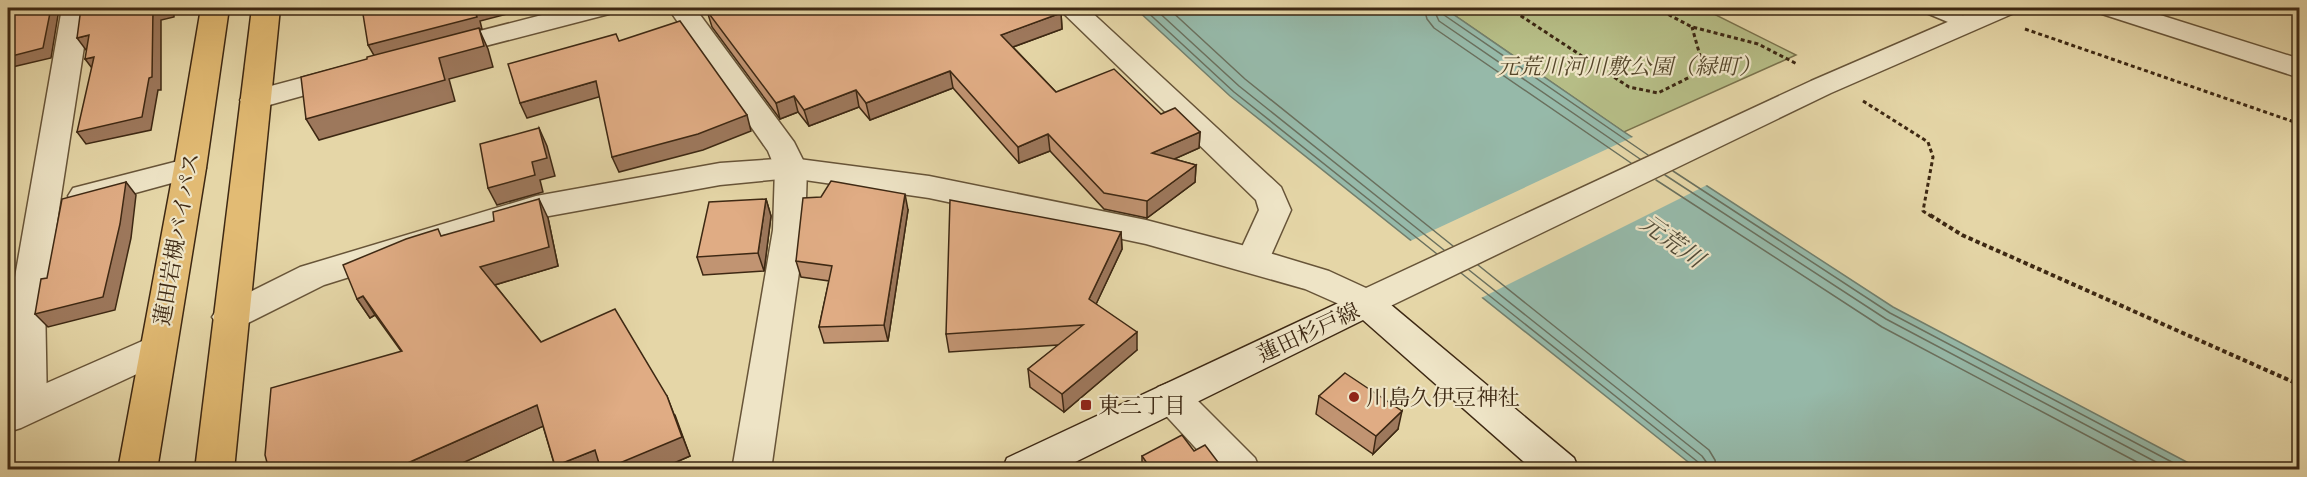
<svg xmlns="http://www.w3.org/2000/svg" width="2307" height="477" font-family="'IM FELL Great Primer','Noto Serif JP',serif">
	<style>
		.green { fill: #b6bd86; stroke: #7a724c; stroke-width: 1.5 }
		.water { fill: #96b9a9; stroke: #727f6d; stroke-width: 1.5 }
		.pier { fill: #e5d6a7 }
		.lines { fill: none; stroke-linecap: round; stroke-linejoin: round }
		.shore { stroke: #6a705e; stroke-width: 1.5 }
		.service-casing { stroke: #675438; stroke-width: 3 }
		.minor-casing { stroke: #675438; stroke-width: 3 }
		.tertiary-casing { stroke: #675438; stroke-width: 3 }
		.secondary-casing { stroke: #3d2813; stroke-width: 3 }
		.trunk-casing { stroke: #3d2813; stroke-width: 3 }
		.path-far1 { stroke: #3d2813; stroke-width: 3; stroke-dasharray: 4 3; stroke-linecap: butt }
		.path { stroke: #3d2813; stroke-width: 4; stroke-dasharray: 4.5 3; stroke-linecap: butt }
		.service { fill: #eee4c6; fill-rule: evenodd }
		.minor { fill: #eee4c6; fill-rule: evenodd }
		.tertiary { fill: #eee4c6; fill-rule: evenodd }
		.secondary { fill: #eee4c6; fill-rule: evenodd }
		.trunk { fill: #e2bb74; fill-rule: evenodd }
		.wall { fill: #c19472; stroke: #3d2813; stroke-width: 1.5 }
		.shaded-wall { fill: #9d785c; stroke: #3d2813; stroke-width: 1.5 }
		.building { fill: #e0ac84; stroke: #3d2813; stroke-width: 1.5 }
		.poi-dot { fill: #8f2418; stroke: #eee4c6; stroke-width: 2 }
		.labels { text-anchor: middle; stroke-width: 4.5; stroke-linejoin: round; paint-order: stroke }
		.park-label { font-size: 22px; font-style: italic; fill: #55462a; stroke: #eee4c6 }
		.street-label { font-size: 22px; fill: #3d2813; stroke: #eee4c6 }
		.poi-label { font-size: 22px; fill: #3d2813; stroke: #eee4c6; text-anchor: start }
		.water-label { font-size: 24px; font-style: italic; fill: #534c38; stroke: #eee4c6 }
	</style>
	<rect width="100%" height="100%" fill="#e5d6a7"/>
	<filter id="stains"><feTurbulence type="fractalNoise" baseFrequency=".00333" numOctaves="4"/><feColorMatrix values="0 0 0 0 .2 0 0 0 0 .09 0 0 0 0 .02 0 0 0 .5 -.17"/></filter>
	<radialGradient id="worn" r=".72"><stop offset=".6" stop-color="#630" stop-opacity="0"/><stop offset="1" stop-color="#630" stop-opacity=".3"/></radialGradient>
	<path class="green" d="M1444,8H1702L1796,55L1624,132Z"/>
	<path class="water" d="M1135,8H1444L1624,132L1893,307L2200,469H1697L1230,96Z"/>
	<path class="pier" d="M1635,136L1709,184L1479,299L1408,242Z"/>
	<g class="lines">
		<g class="shore">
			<path d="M1143,8L1234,92L1437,254"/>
			<path d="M1154,8L1239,86L1444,250"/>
			<path d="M1168,8L1245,79L1453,246"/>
			<path d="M1424,8L1427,19L1434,28L1631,163"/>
			<path d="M1433,8L1439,21L1640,159"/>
			<path d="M1441,8L1444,15L1648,155"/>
			<path d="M1673,171L1890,313L2187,470"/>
			<path d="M1665,175L1886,319L2171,470"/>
			<path d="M1656,180L1882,327L2152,470"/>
			<path d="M1478,265L1709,450L1715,460L1717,470"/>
			<path d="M1469,270L1702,456L1707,463L1708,470"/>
			<path d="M1461,273L1698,462L1700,470"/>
		</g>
		<defs>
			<path id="service" d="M1921,8H1944L1972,19L1975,23L1972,27H1960L1924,12Z"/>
			<g id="minor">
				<path d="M62,8H90L45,300L47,407L41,418L28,422L15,418L9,407L11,300Z"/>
				<path d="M569,8H613L609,14L439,58L429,56L425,50L429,44Z"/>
				<path d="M668,8H695L794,142L807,168L805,230L771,470H732L773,230L775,168L768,151Z"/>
				<path d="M1058,8H1087L1281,187L1291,210L1265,269L1253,272L1241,269L1236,260L1259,210L1256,200Z"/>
				<path d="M2098,8H2138L2300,59V78L2102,14Z"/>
				<path d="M346,66L356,69L360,75L356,81L255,109L245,107L240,100L245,93Z"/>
				<path d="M190,158L201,161L206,168L201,175L84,207L73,204L68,196L73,188Z"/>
				<path d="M1171,382L1184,387L1255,458L1260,470H1216L1158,407L1152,397L1158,387Z"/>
			</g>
			<g id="tertiary">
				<path d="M1980,8H2016L2012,14L1831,93L1378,312L1366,316L1305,289L1146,244L929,198L791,178L720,185L538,218L324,285L242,326L230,330L218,326L212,317L218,308L300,267L536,196L720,163L791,158L929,176L1146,220L1253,248L1329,271L1366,288L1811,81Z"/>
				<path d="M156,335L169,339L174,349L169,359L21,428L8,432V400Z"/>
			</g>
			<path id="secondary" d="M1366,290L1378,294L1574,458L1579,470H1533L1363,320L1059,470H1002L1007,458Z"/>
			<g id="trunk">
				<path d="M201,8H229L206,168L157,470H118L174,168Z"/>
				<path d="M252,8H280L234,470H195Z"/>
			</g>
		</defs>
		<use href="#service" class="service-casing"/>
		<use href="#minor" class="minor-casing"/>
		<use href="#tertiary" class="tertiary-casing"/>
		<use href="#secondary" class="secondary-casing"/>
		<use href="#trunk" class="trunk-casing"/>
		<g class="path-far1">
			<path d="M1509,8L1629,87L1658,93L1704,70L1692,27"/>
			<path d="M1656,8L1692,27L1758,44L1797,64"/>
			<path d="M2025,29L2300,124"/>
			<path d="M1863,101L1928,142L1933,157L1923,211L1932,217"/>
		</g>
		<path class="path" d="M1930,215L1962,235L2300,385"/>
		<use href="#service" class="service"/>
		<use href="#minor" class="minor"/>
		<use href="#tertiary" class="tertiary"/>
		<use href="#secondary" class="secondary"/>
		<use href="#trunk" class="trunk"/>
	</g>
	<g class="wall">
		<path d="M707,11L1061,13L1062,29L1013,47L1056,92L1161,114L1200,132L1199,148L1174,159L1196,165L1195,182L1147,218L1104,209L1050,151L1019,163L953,88L870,120L859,107L809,126L798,112L780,119L712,27Z"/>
		<path d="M766,199L771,216L764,271L703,275L697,257Z"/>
		<path d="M908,210L888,341L824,343L819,327L829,281L801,277L796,261Z"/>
		<path d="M548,218L558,266L495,285L541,342L675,415L690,456L658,470H556L543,426L447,470H269L401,351L375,315L370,318L357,299L441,236Z"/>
		<path d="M1121,232L1122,249L1096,304L1137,350L1064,412L1030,387L1028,369L1059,345L949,352L946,334Z"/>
		<path d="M1319,396L1398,429L1373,454L1316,414Z"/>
		<path d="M1194,451L1224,470H1142V456Z"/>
	</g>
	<g class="shaded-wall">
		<path d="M51,8H58L59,9L51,58L8,68V57Z"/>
		<path d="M153,8H174V17L161,20V90H158L151,130L86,144L77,132L149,78Z"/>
		<path d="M483,8H530L480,21L482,29H479L488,49L493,67L449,79L455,101L319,140L306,119L375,57L368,45Z"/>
		<path d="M1061,13L1062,29L1002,51L1001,35Z"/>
		<path d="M89,35L98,47L86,50L77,38Z"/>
		<path d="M94,57L95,72L85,59Z"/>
		<path d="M950,71L953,88L870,120L866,103Z"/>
		<path d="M596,81L602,96L527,118L520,103Z"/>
		<path d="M856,90L859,107L809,126L804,110Z"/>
		<path d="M794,96L798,112L780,119L776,103Z"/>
		<path d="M747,115L751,131L703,150L619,172L612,157Z"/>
		<path d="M539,128L547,146L555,176L540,180L543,192L497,205L488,188L532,162Z"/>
		<path d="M1200,132L1199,148L1152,169V153Z"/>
		<path d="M1048,134L1050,151L1019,163L1018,147Z"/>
		<path d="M1196,165L1195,182L1147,218V201Z"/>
		<path d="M126,182L136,195L131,238L115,310L48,327L35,314Z"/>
		<path d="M905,194L908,210L888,341L884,325Z"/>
		<path d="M539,199L548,218L558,266L491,286L480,267Z"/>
		<path d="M766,199L771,216L764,271L758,253Z"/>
		<path d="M1121,232L1122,249L1090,317L1089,299Z"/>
		<path d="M363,296L375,315L370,318L357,299Z"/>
		<path d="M1137,332V350L1064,412L1062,394Z"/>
		<path d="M667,396L690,456L658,470H556L555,466L595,450Z"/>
		<path d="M537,405L548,424L447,470H392Z"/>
		<path d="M1402,411L1398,429L1373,454L1376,436Z"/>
	</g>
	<g class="building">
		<path d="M19,8H51L43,48L8,57V10Z"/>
		<path d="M81,8H155H153L152,77L149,78L142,117L77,132L94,57L85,59L89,35L77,38Z"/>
		<path d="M362,8H483L475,10L477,17L368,45Z"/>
		<path d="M718,8H1055L1061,13L1001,35L1056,92L1114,69L1161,114L1175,108L1200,132L1152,153L1196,165L1147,201L1104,193L1048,134L1018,147L950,71L866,103L856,90L804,110L794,96L776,103L707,11Z"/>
		<path d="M680,21L747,115L698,134L612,157L596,81L520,103L508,64L616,34L619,41Z"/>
		<path d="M479,28L484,46L439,58L445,80L306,119L301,77L367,59V57Z"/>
		<path d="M539,128L547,158L532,162L535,175L488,188L480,144Z"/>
		<path d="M831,181L905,194L884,325L819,327L832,266L796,261L803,198L821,197Z"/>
		<path d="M126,182L120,224L103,297L35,314L41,279L47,278L62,199Z"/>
		<path d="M539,199L549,247L480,267L541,342L615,309L667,396L682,437L603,470H601L595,450L555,466L537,405L392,470H269L265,455L271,388L402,351L363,296L357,299L343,265L406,239L438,229L441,236L494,221L493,212Z"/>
		<path d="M766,199L758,253L697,257L709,202Z"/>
		<path d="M950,200L1121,232L1089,299L1137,332L1062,394L1028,369L1083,325L946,334Z"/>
		<path d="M1345,373L1402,411L1376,436L1319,396Z"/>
		<path d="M1182,435L1194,451L1205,445L1224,470H1150L1151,469L1142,456Z"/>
	</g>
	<g class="poi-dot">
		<circle cx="1354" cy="397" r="6"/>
		<rect x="1080" y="399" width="12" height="12" rx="3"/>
	</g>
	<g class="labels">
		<g class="park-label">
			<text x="1629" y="74">元荒川河川敷公園（緑町）</text>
		</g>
		<g class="street-label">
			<text transform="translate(176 239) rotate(-80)" y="8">蓮田岩槻バイパス</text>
			<text transform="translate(1308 332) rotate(-25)" y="8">蓮田杉戸線</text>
		</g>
		<g class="poi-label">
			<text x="1366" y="405">川島久伊豆神社</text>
			<text x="1098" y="413">東三丁目</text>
		</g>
		<g class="water-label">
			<text transform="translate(1672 241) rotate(36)" y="8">元荒川</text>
		</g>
	</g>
	<rect width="2307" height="477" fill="none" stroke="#e5d6a7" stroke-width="30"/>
	<rect x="9" y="9" width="2289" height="459" fill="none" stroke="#3d2813" stroke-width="3"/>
	<rect x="15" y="15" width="2277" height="447" fill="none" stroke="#3d2813" stroke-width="1.5"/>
	<rect width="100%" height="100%" filter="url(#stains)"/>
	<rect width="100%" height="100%" fill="url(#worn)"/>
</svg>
